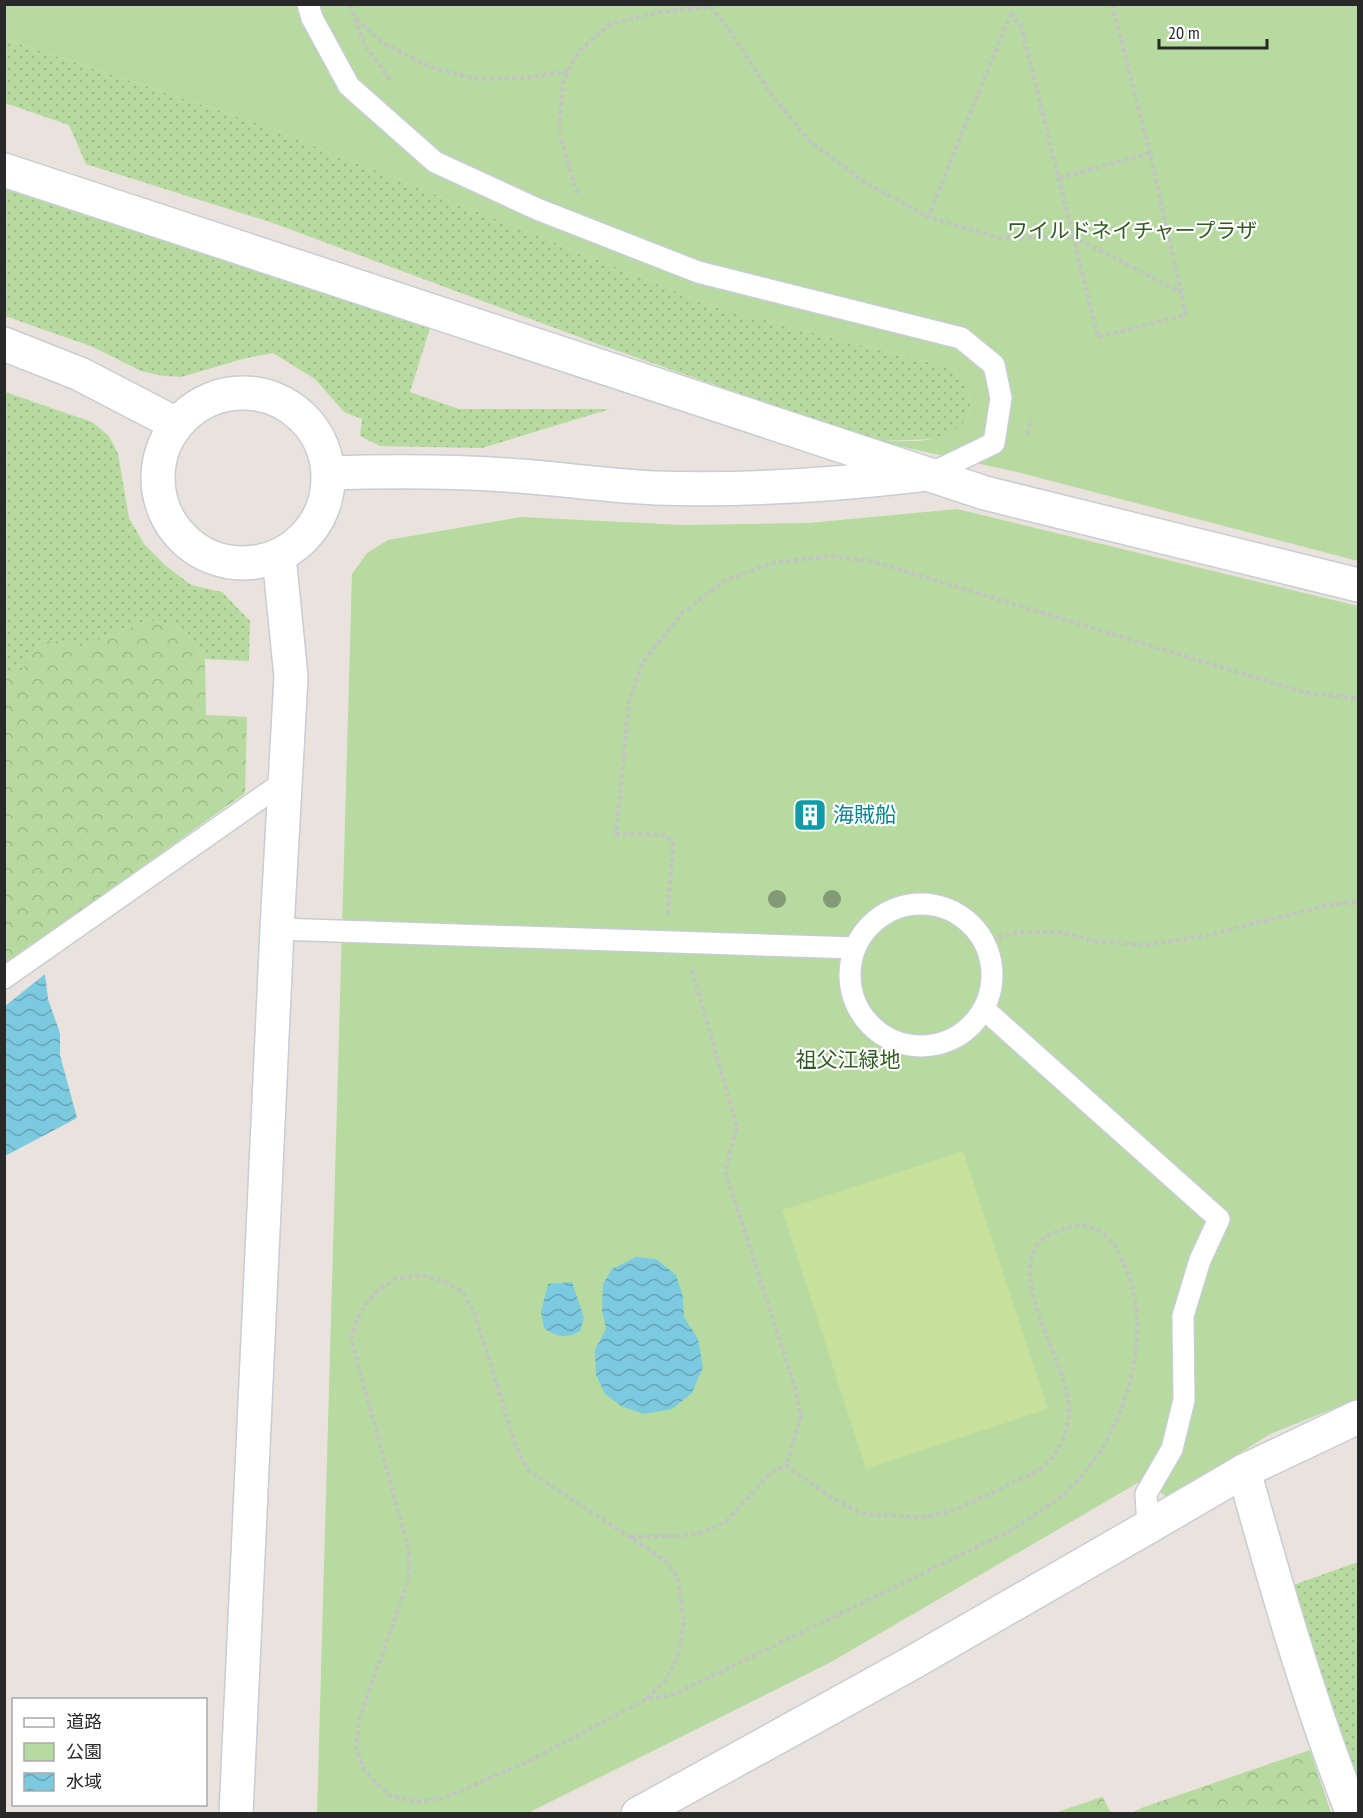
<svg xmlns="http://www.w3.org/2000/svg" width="1363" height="1818" font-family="'PT Sans Narrow','Noto Sans JP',sans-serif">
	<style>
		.grass { fill: url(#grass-dots) }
		.forest { fill: url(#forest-crowns) }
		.park { fill: #b6da9f }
		.pitch { fill: #c7e09c }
		.water { fill: url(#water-waves) }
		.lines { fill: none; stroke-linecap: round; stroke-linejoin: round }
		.service-casing { stroke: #c8ccd5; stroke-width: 24 }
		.minor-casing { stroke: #c8ccd5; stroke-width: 36 }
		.tertiary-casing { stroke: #c8ccd5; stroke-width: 36 }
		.path { stroke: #c3c3c3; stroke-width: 4; stroke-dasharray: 4.5 3; stroke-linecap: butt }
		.service { stroke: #fff; stroke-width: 21 }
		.minor { stroke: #fff; stroke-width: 33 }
		.tertiary { stroke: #fff; stroke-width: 33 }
		.tree { fill: #849976 }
		.labels { text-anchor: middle; stroke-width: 4.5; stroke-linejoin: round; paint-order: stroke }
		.park-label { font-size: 21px; fill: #315d22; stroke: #fff }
		.culture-label { font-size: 21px; fill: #0d838f; stroke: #fff; text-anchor: start }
	</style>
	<defs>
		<pattern id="grass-dots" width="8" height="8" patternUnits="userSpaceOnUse" patternTransform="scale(1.5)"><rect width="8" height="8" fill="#b6da9f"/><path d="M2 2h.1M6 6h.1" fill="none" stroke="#9cbb89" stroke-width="1.8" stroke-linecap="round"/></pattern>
		<pattern id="forest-crowns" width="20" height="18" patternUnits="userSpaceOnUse" patternTransform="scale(1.5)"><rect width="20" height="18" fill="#b6da9f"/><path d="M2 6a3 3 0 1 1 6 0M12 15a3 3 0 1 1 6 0" fill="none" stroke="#9cbb89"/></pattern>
		<pattern id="water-waves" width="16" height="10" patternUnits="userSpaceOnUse" patternTransform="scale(1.5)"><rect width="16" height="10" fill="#7ccae0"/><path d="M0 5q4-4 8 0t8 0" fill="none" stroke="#66a4b6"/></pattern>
	</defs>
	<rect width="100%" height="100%" fill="#eae3dd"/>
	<g class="grass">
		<path d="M5,39L257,123L718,308L954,369L967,386L971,405L965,422L957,431L938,439L876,441L598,344L273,223L86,164L69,125L5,103Z"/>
		<path d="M5,179L431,325L410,392L459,409H610L482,448L380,446L360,436L362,419L344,412L315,379L273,353L246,358L181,377L164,376L141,371L93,347L5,316Z"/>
		<path d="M5,392L92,422L109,436L118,454L129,518L144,544L166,566L191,585L222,592L250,621L249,661L205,659L183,629L149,620L82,646L58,641L42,640L22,670L5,677L4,618L6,614L4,604Z"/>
		<path d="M1358,1562V1813L1285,1588Z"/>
	</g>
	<g class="forest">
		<path d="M149,620L183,629L205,659L206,715L247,717L245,793L5,965V677L22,670L42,640L58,641L82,646Z"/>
		<path d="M1310,1750L1331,1813H1131L1144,1807Z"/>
		<path d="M1102,1796L1111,1813H1054L1102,1797Z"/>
	</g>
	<g class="park">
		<path d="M5,4L1358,5V561L1017,472L876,441C906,440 954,448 968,414C975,396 965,383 954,369L718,308L257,123L5,39Z"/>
		<path d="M957,509L1358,606V1399L1270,1434L1169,1498L1141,1481L831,1662L528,1813L317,1814L352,574L367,553L388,540L521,517L683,525L809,523Z"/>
	</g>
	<path class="pitch" d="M963,1151L1048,1409L866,1469L782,1210Z"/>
	<g class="water">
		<path d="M45,974L48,999L60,1033V1055L77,1118L5,1156V1006Z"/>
		<path d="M636,1257L656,1259L676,1275L683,1297L684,1317L698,1339L703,1367L692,1393L672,1409L644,1414L621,1406L605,1394L596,1375L595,1350L606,1329L602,1310L603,1284L612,1269Z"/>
		<path d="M572,1282L584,1318L580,1331C567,1339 556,1337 544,1328L541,1312L548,1284Z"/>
	</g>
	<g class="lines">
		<defs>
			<g id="service">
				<path d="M308,4L312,18L349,86L435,162L537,209L698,272L961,338L994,365L1001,398L994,443L930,474"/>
				<circle cx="921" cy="975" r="71"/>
				<path d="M277,929L855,948"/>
				<path d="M4,978L285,781"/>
				<path d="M984,1009L1219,1219L1200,1260L1183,1316L1184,1400L1172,1449L1146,1494L1148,1527"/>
			</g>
			<g id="minor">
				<path d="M4,170L985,493L1358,585"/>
				<path d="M329,473C388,471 447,471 506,475C556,478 606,486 656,488C744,491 832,485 919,475"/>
				<path d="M1244,1471C1276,1586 1309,1702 1353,1814"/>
				<path d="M1148,1527L1244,1471L1358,1417"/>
			</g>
			<g id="tertiary">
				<path d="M4,344L80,374L176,424"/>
				<circle cx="243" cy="478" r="85"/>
				<path d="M236,1814L277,929L291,677L279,556"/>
				<path d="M638,1814L910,1664L1148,1527"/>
			</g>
		</defs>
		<use href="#service" class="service-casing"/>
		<use href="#minor" class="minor-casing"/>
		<use href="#tertiary" class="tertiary-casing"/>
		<g class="path">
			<path d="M350,4L364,43L392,83"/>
			<path d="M1011,13L1021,26L1098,337L1186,315L1150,153L1112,4"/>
			<path d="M1011,13L928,217L1000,238L1074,237L1182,293"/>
			<path d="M356,19L386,45L433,68L477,79L525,78L568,71"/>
			<path d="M1059,178L1150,153"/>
			<path d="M579,192L576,191L559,131L563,82L579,51L610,24L659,12L711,7L727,27L773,97L810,141L864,182L928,217"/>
			<path d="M1027,434L1030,430L1029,419"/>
			<path d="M668,914L673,843L665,835L616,834L629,702L643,662L682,613L726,580L773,563L832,556L875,562L1303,692L1358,699"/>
			<path d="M984,942L1018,932H1061L1093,941L1146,945L1204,936L1329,905L1358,902"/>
			<path d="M692,970L737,1127L725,1171L795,1387L801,1417L786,1466"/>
			<path d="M631,1537L678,1536L701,1533L726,1522L771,1472L786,1466C805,1479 846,1510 867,1514C875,1516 883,1515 891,1515C902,1516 914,1518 924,1517C954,1513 981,1498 1008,1485C1019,1479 1033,1475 1042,1468C1058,1455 1067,1435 1069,1415C1074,1368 990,1259 1054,1233C1062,1229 1077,1224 1086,1226C1107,1229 1119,1250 1126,1268C1156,1341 1122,1442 1065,1493C1049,1507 1030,1517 1014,1529L675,1694L645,1700L529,1761L444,1798L416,1802L388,1795L364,1770L356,1747L359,1720L409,1578V1551L351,1338L360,1313L375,1293L395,1279L422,1275L446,1282L462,1292L475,1314L516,1447L529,1471L666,1561L678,1578L684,1623L678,1655L668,1677L645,1700"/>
		</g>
		<use href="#service" class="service"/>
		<use href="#minor" class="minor"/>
		<use href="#tertiary" class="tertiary"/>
	</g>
	<g class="tree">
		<circle cx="777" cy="899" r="9"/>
		<circle cx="832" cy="899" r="9"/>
	</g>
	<defs>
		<symbol id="building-square" viewBox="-11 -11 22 22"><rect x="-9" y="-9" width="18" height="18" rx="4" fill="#0f9aa8" stroke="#fff"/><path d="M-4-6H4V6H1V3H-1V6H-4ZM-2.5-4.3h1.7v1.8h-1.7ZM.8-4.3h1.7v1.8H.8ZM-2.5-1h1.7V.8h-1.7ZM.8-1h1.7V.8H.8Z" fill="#fff"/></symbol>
	</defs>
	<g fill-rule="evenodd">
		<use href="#building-square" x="791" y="796" width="38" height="38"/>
	</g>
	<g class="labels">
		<g class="park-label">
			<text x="1132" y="238">ワイルドネイチャープラザ</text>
			<text x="848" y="1067">祖父江緑地</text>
		</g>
		<g class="culture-label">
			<text x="833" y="822">海賊船</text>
		</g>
	</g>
	<rect width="1363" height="1818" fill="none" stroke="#292929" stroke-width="12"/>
	<rect x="12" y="1698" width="195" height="108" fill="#ffffff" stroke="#a9a9a9" stroke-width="1.5"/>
	<rect x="24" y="1718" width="30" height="9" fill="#ffffff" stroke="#a9a9a9" stroke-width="1.5"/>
	<text x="66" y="1728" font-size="18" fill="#292929">道路</text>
	<rect x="24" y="1743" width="30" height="18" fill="#b6da9f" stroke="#a9a9a9" stroke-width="1.5"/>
	<text x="66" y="1758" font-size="18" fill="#292929">公園</text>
	<rect x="24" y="1773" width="30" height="18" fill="url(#water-waves)" stroke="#a9a9a9" stroke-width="1.5"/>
	<text x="66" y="1788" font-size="18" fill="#292929">水域</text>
	<path d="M1159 39v9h108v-9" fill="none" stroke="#292929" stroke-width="3"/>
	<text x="1168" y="39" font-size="18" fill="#292929" stroke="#ffffff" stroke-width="4.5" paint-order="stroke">20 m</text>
</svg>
